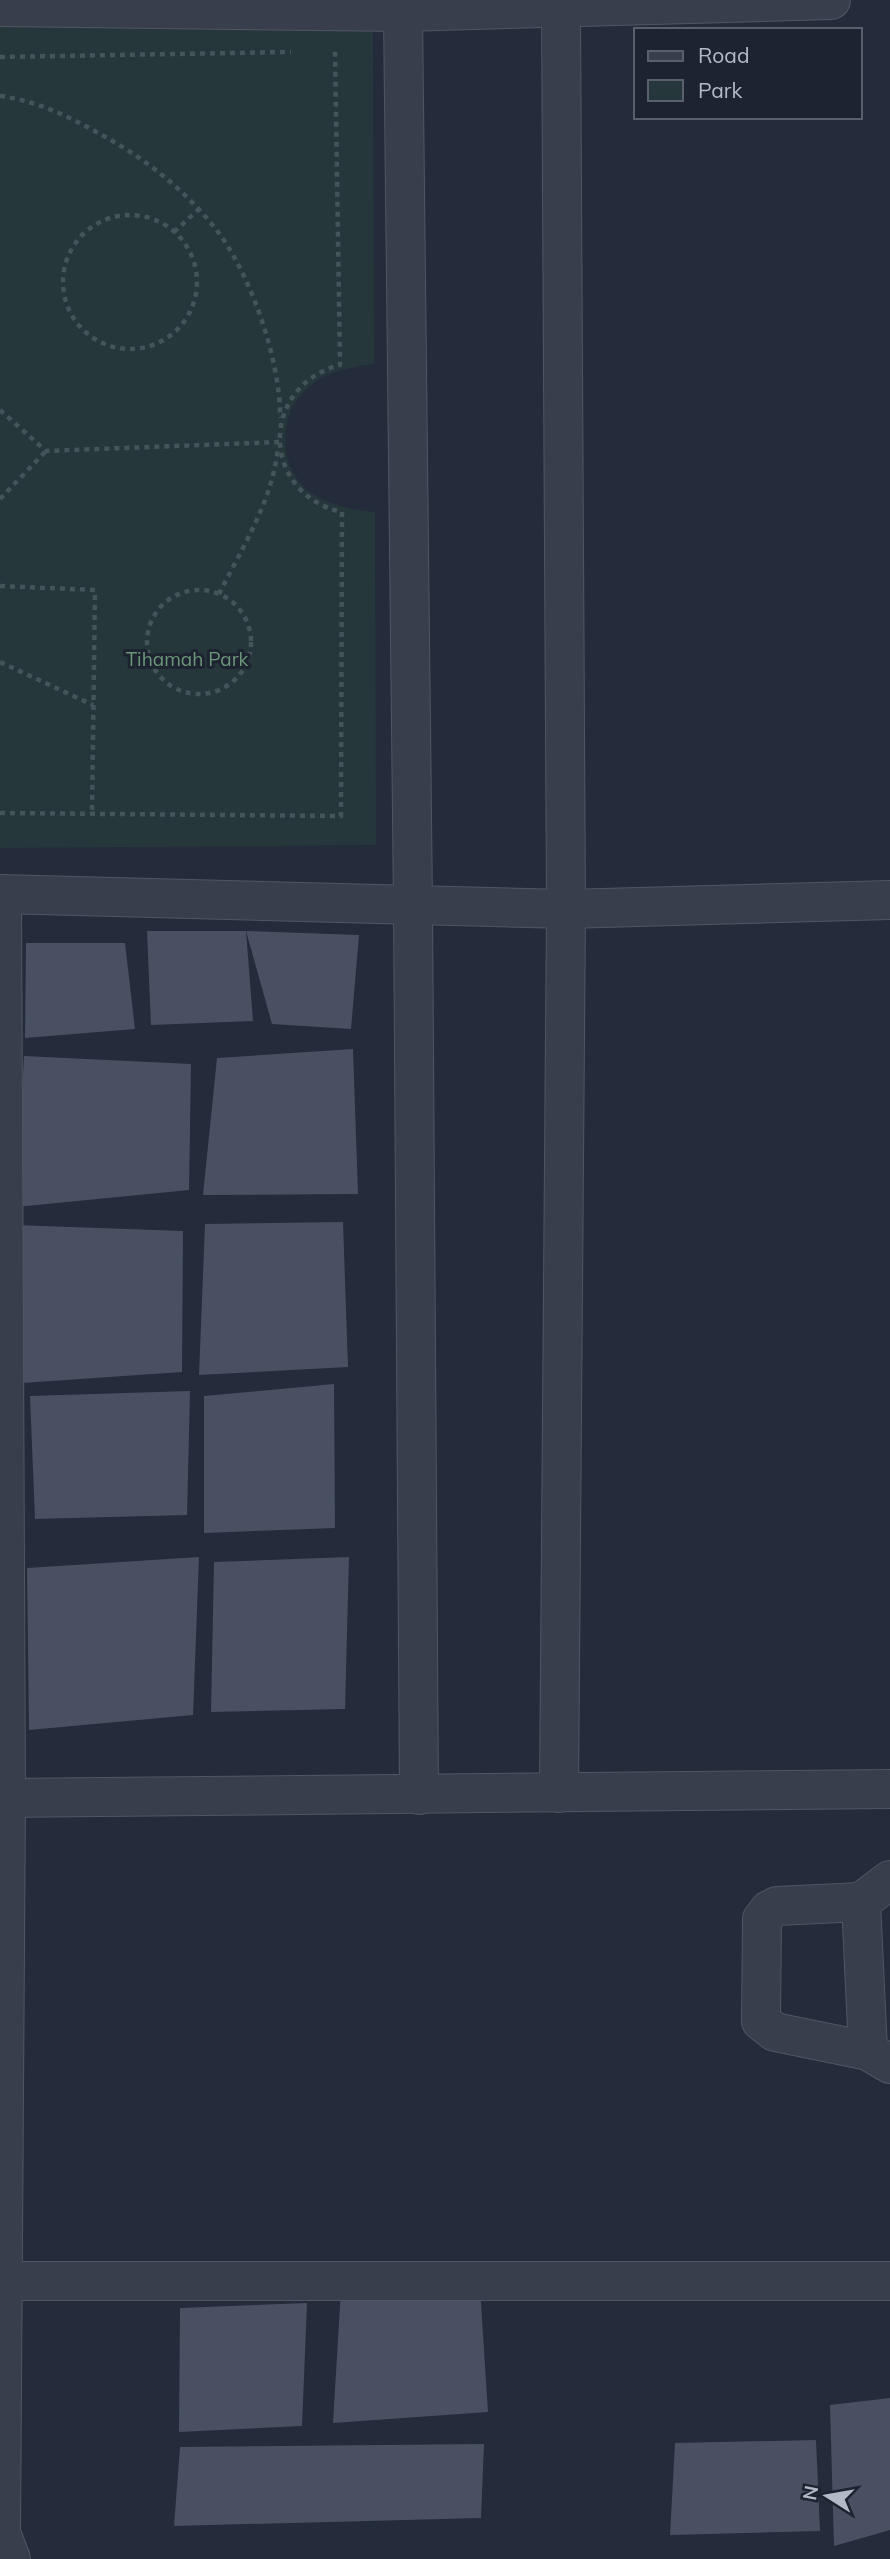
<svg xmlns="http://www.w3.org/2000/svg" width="890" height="2559" font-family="Mulish,sans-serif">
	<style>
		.green { fill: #26373c }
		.building { fill: #485062 }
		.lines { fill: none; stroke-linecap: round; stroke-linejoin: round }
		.minor-casing { stroke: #505663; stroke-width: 40 }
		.path { stroke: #445459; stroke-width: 4.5; stroke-dasharray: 5 5; stroke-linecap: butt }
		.minor { stroke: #383e4b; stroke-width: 38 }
		.labels { text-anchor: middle; stroke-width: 6; stroke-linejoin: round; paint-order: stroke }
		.park-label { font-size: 19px; fill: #6b9779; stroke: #1d2330 }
	</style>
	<rect width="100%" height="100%" fill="#242b3b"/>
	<path class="green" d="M373,23L374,364C352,367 326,371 309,387C276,414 277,470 313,494C331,506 354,510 375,512L376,845L0,848V25Z"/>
	<g class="building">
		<path d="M147,931H246L253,1021L151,1025Z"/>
		<path d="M246,931L359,935L351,1029L272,1024Z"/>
		<path d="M26,943H125L135,1029L25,1038Z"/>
		<path d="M353,1049L358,1194L203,1195L217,1058Z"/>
		<path d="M24,1056L191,1064L189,1190L16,1207Z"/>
		<path d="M343,1222L348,1367L199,1375L205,1224Z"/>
		<path d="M15,1225L183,1231L182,1372L22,1383Z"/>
		<path d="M334,1384L335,1528L204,1533V1396Z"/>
		<path d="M190,1391L187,1515L35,1519L30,1396Z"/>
		<path d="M199,1557L193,1715L29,1730L27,1568Z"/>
		<path d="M349,1557L345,1709L211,1712L214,1562Z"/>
		<path d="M480,2288L488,2412L333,2423L341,2289Z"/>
		<path d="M307,2303L302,2426L179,2432L180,2308Z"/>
		<path d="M890,2398V2530L834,2546L830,2405Z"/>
		<path d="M816,2440L820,2531L670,2535L675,2443Z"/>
		<path d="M484,2444L481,2518L174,2526L180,2447Z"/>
	</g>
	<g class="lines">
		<defs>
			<g id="minor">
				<path d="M0,7L403,12L831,0"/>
				<path d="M403,12L413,905L419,1795"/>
				<path d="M0,894L566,909L890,900"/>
				<path d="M2,894L6,1798L1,2533L11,2559"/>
				<path d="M559,1793L566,909L561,8"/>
				<path d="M0,1798L890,1789"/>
				<path d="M890,1880L861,1902L868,2051L890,2064"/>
				<path d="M861,1902L777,1906L769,1910L762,1919L761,2021L775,2032L868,2051"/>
				<path d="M2,2281H890"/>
			</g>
		</defs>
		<use href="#minor" class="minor-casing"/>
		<g class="path">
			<path d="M0,57L291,52"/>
			<path d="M0,96C37,101 68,116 100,134C143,157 184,189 215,228C250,272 281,361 280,418"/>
			<circle cx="130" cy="282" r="67"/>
			<path d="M174,232L199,209"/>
			<path d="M0,410L46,451L279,442"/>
			<path d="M0,499L46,451"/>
			<path d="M0,586L95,590L92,814"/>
			<circle cx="199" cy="642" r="52"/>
			<path d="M219,594C242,548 273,500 278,447"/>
			<path d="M0,662L93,705"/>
			<path d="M0,813L341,816L342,512C260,494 259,386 340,365L335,51H331"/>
		</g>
		<use href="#minor" class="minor"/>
	</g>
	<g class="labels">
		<g class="park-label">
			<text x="187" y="666">Tihamah Park</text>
		</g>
	</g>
	<rect x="634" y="28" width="228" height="91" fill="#1d2330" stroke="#595f6c" stroke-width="2"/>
	<rect x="648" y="51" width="35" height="10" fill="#383e4b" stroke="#595f6c" stroke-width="2"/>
	<text x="698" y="63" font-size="21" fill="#b3b9c7">Road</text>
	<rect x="648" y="80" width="35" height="21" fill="#26373c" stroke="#595f6c" stroke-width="2"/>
	<text x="698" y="98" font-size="21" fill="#b3b9c7">Park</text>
	<g transform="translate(827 2496) rotate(281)" stroke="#1d2330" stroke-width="5" paint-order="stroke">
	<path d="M0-5L12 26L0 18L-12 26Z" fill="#b3b9c7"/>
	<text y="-10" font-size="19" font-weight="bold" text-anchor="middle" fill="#b3b9c7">N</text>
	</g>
</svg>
